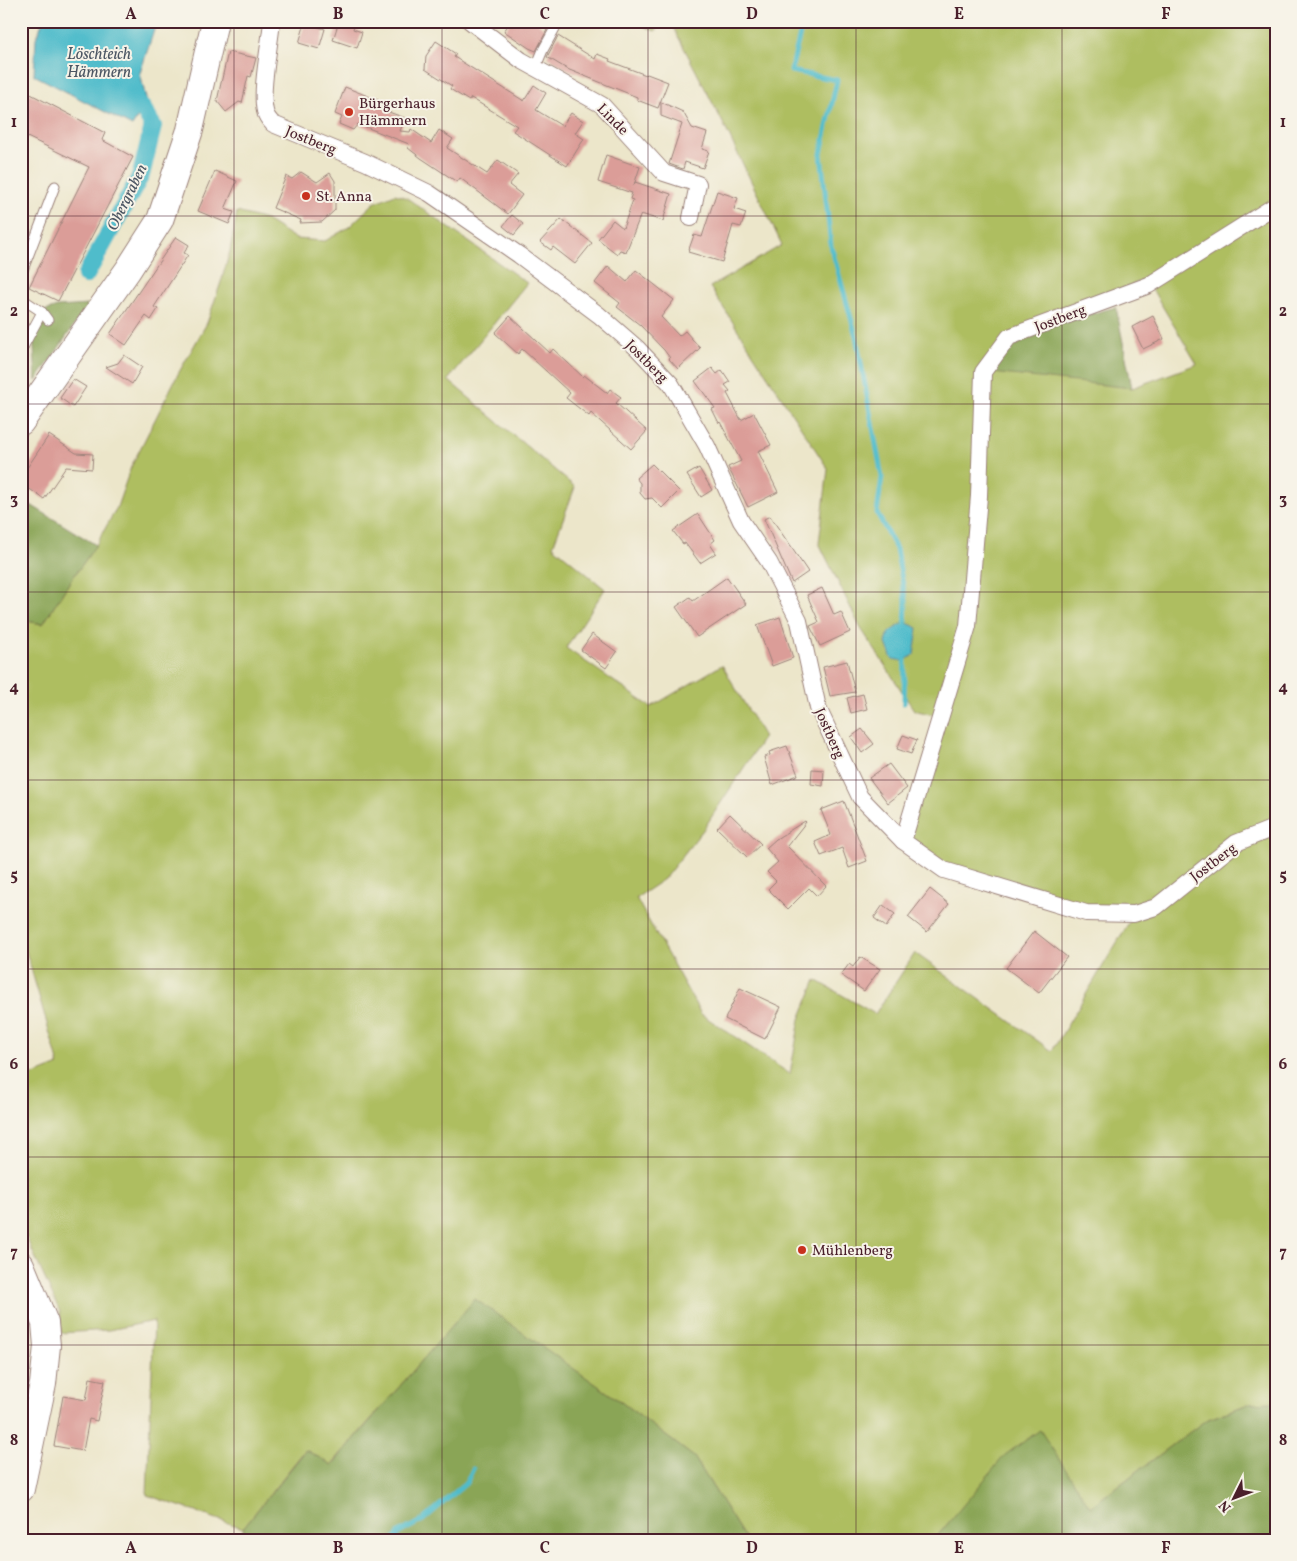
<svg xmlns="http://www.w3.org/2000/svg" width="1297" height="1561" font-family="Vollkorn,serif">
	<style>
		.green { fill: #aebe60; stroke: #7c6e46; fill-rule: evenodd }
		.forest { fill: #8aa556; stroke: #6a6240 }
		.water { fill: #50bccb; stroke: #4d6e7b }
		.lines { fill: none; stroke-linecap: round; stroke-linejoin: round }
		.stream { stroke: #50bccb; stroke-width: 5 }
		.canal { stroke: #50bccb; stroke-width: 18 }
		.building { fill: #db9d98 }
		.lane-casing { stroke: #9b827a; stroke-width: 11 }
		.street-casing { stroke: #9b827a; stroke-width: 18 }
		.primary-casing { stroke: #9b827a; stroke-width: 28 }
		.lane { stroke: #fff; stroke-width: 9 }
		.street { stroke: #fff; stroke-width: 16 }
		.primary { stroke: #fff; stroke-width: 26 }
		.grid { fill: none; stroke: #4a1f2b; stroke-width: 1; stroke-opacity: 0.55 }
		.poi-dot { fill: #c8321e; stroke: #f7f3e8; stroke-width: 2 }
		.labels { text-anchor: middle; stroke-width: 4; stroke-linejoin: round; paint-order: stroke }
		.poi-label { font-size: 15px; fill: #4a1f2b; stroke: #f7f3e8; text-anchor: start }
		.street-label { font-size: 15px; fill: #4a1f2b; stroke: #f7f3e8 }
		.water-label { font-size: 16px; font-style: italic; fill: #4c5663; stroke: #f7f3e8 }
		.neatline { fill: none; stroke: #4a1f2b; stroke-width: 2 }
		.grid-label { font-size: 16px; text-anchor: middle; font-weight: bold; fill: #4a1f2b }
	</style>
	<rect width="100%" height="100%" fill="#f7f3e8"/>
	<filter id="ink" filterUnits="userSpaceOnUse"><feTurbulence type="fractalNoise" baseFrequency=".02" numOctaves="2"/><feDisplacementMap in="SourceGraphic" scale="10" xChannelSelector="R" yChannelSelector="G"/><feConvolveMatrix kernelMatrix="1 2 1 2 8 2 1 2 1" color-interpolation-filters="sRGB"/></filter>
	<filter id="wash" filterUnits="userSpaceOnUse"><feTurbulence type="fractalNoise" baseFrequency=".0096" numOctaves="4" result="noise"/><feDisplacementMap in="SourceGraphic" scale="20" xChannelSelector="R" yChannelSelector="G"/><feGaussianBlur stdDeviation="1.12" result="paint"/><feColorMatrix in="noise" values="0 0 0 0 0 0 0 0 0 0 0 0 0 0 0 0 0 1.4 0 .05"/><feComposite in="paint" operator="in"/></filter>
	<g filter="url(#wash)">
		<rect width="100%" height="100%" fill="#ece6ca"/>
		<g class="green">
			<path d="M632,21H662L663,24L655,31Z"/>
			<path d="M670,21H1276V1402L1251,1403L1206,1420L1090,1507L1006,1456L934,1540H746L694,1457L621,1402L475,1300L331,1465L305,1450L243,1528L147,1495L154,1321L109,1330L61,1333L60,1312L21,1226V1080L59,1065L21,934V620L43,624L69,583L96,545L117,507L131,467L178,374L207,323L221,282L230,251L237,212L266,220L296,239L325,241L349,227L374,203L395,194L407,198L527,283L448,380L575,487L553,546L605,589L566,648L651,707L722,665L764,737L703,830L664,879L636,898L701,1014L790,1074L800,1019L816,980L875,1014L915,953L1052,1051L1134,914L1086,913L944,870L903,841L941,717L914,710L860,627L819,543L828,469L710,287L782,245L722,121ZM1146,279L1197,364L1132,388L1010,337Z"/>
		</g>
		<g class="forest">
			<path d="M88,305L36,381L33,332L42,312L57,307Z"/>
			<path d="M1116,307L1132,388L983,372L1009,337Z"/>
			<path d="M21,499L96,545L69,583L43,624L21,620Z"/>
			<path d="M475,1299L621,1402L694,1457L746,1540H244L243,1528L306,1450L332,1465Z"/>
			<path d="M1276,1402V1540H934L1005,1455L1040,1430L1090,1507L1206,1420L1251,1403Z"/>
		</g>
		<g class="water">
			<path d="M43,21H157L140,73L147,103L132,126L34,75L36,38Z"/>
			<path d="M905,622L918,628L914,655L904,661L892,659L886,643L889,632Z"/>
		</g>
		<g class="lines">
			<g class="stream">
				<path d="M803,21L791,71L837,80L821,154L831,246L856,336L882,477L877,513L896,549L906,600L905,627"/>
				<path d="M904,703L905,656"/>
				<path d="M394,1540L399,1533L423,1520L466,1483L473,1469"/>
			</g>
			<path class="canal" d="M86,275L141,175L153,126L143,109L126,92"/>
		</g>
		<g id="blocks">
			<g class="building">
				<path d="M339,21H356L353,29L362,32L357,48L333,40Z"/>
				<path d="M511,21H535L547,30L536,51L529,48L504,31Z"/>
				<path d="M305,23L325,29L319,49L299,43Z"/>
				<path d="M558,36L595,59L597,54L610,59L609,61L646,75L647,74L668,82L658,108L637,100V97L567,69L547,57Z"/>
				<path d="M436,41L456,54L454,57L524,101L534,85L546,93L536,110L562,126L571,113L583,121L575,133L584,139L567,166L513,131L517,126L471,98L469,101L450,89L452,86L425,69L426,56Z"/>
				<path d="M228,52L256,58L251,77L248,76L242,103L239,102L226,112L217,101Z"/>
				<path d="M345,87L388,104L386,111L405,118L400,131L410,132L411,129L431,143L439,130L453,139L447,148L487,174L498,160L518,174L509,185L522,195L508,214L460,178L457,182L421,158L408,148L409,144L358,124L353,130L339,124L342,117L335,114Z"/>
				<path d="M21,89L105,133L102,140L133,157L58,301L29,287L89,167L21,134Z"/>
				<path d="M661,102L683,112L692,128L707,133L702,149L709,151L703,168L685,162L683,169L669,164L682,124L661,116Z"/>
				<path d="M606,155L640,167L634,185L635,182L671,194L663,221L641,214L626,252L620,250L617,254L598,239L613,220L623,228L633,200L630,199L632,193L598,182Z"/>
				<path d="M215,171L237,181L225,209L234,212L229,224L198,211Z"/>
				<path d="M301,172L317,182L330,173L335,181V210L322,222L300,223L301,220L273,208L286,176L292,179Z"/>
				<path d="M717,191L738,198L734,209L746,213L741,227L733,225L722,262L688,252L694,235L702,237Z"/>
				<path d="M512,215L523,224L514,235L503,226Z"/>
				<path d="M561,219L592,243L575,264L553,247L551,250L540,242Z"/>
				<path d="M176,237L189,245L184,253L188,255L154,307L158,309L151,320L146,316L126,345L110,334Z"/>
				<path d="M608,266L627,282L636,270L674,300L661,317L679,336L685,331L700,348L678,369L669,359L670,358L664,350L640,325L617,307L620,303L595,283Z"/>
				<path d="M510,316L550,353L553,349L583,377L584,375L607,393L610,389L621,397L616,403L647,431L631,449L591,413L589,416L566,398L570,393L522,349L518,354L495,333Z"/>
				<path d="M1153,316L1164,339L1143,349L1132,327Z"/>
				<path d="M124,355L142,367L132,384L106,367L118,363Z"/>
				<path d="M712,368L717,374L722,370L730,382L725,385L730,391L727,393L741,420L754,413L771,445L758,451L778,492L748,507L728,467L741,461L720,422L719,423L712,409L715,408L695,381Z"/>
				<path d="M73,379L86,387L73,407L60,398Z"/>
				<path d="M49,435L76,453L93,454L92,469L66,467L44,499L21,483V477Z"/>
				<path d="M652,464L679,491L662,508L652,498L645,499L640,493V483L636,478Z"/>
				<path d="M699,468L712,490L701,497L687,475Z"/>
				<path d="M698,514L715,540L710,544L716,553L700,563L685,543L683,544L673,531Z"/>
				<path d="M770,516L808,572L792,583L764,519Z"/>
				<path d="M727,577L746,604L697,637L676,607L690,597L693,601Z"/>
				<path d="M822,588L834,615L841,612L850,632L820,646L810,626L819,622L807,595Z"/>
				<path d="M780,617L793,658L772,666L757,625Z"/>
				<path d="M592,634L617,652L606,668L581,650Z"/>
				<path d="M847,661L855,692L830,696L823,667Z"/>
				<path d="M863,694L867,709L851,713L847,698Z"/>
				<path d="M862,729L874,744L862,753L851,737Z"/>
				<path d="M903,735L917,740L911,754L897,749Z"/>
				<path d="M787,746L798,775L772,785L764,757L770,755L769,752Z"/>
				<path d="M889,764L907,788L888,803L869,778Z"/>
				<path d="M812,769L824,770L823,786L811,784Z"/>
				<path d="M844,801L867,861L849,868L842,848L821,856L815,842L831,835L821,810Z"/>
				<path d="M730,814L761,844L747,857L717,828Z"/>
				<path d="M805,821L806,822L787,846L826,886L817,896L809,888L788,909L768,889L776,881L767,872L778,862L766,848L776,839Z"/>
				<path d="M930,889L949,904L927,932L908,917Z"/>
				<path d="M883,905L895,914L886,927L874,918Z"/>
				<path d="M1034,931L1067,957L1039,993L1006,968Z"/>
				<path d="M860,957L880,969L864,991L841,975L849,964L853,967Z"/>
				<path d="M740,988L781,1007L765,1039L725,1019Z"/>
				<path d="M90,1378L105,1381L97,1421L89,1419L83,1451L54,1446L63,1396L86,1400Z"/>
			</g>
		</g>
	</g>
	<g filter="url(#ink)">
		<use href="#blocks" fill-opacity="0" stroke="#9b827a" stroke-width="1"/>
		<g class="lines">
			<defs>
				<g id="lane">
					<path d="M535,69L543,50L559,21"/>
					<path d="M21,275L55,186"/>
					<path d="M21,298L42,312L48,320"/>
					<path d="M21,351L42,312"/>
				</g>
				<g id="street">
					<path d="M272,21C270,44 260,91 265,111C266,117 270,121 273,124L365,162L429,193L519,255L599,315L637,348L671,384L707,446L741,521L769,562L799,621L818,708L860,797L903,841L944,870L1086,913L1134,914L1156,907L1236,843L1276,827"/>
					<path d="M470,21L521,60L602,105L664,173L698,184L691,218"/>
					<path d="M903,841L968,626L979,496L983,372L1009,337L1149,285L1276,205"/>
				</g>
				<g id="primary">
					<path d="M21,422L128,270L160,220L190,130L215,21"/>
					<path d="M21,1265L45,1323L47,1346L43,1384L21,1489"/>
				</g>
			</defs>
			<use href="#lane" class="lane-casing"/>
			<use href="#street" class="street-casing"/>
			<use href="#primary" class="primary-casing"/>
			<use href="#lane" class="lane"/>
			<use href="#street" class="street"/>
			<use href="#primary" class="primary"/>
		</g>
	</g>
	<path class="grid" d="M234,21V1540M442,21V1540M648,21V1540M856,21V1540M1062,21V1540M21,216H1276M21,404H1276M21,592H1276M21,780H1276M21,969H1276M21,1157H1276M21,1345H1276"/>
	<g class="poi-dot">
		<circle cx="349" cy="112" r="5"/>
		<circle cx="306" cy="196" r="5"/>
		<circle cx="802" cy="1250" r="5"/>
	</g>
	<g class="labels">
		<g class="poi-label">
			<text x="359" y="108">Bürgerhaus<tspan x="359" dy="17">Hämmern</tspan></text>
			<text x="316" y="201">St. Anna</text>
			<text x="812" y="1255">Mühlenberg</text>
		</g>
		<g class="street-label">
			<text transform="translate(613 119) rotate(45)" y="5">Linde</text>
			<text transform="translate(311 140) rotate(22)" y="5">Jostberg</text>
			<text transform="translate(1060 318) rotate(-21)" y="5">Jostberg</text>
			<text transform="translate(647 361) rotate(45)" y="5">Jostberg</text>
			<text transform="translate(830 733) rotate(66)" y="5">Jostberg</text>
			<text transform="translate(1213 862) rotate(-37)" y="5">Jostberg</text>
		</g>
		<g class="water-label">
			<text x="99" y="59">Löschteich<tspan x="99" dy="18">Hämmern</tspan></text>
			<text transform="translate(126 197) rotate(-64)" y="6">Obergraben</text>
		</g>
	</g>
	<rect width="1297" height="1561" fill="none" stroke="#f7f3e8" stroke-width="55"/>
	<g transform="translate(1234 1498) rotate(228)" stroke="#f7f3e8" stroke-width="4" paint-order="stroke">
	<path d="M0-4L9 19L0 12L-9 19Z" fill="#4a1f2b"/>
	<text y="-8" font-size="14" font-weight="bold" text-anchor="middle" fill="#4a1f2b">N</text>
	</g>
	<rect x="28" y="28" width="1242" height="1506" class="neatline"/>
	<g class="grid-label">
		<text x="131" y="19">A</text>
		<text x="338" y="19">B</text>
		<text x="545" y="19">C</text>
		<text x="752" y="19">D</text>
		<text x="959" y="19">E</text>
		<text x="1166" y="19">F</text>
		<text x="14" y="127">1</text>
		<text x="1283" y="127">1</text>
		<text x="14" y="316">2</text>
		<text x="1283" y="316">2</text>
		<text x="14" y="504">3</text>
		<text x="1283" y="504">3</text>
		<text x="14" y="692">4</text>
		<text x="1283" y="692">4</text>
		<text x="14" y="880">5</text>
		<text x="1283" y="880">5</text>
		<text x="14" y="1069">6</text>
		<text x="1283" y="1069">6</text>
		<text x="14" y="1257">7</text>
		<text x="1283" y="1257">7</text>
		<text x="14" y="1445">8</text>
		<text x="1283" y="1445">8</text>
		<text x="131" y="1553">A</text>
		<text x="338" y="1553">B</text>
		<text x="545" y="1553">C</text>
		<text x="752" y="1553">D</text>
		<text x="959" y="1553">E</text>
		<text x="1166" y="1553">F</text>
	</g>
</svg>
